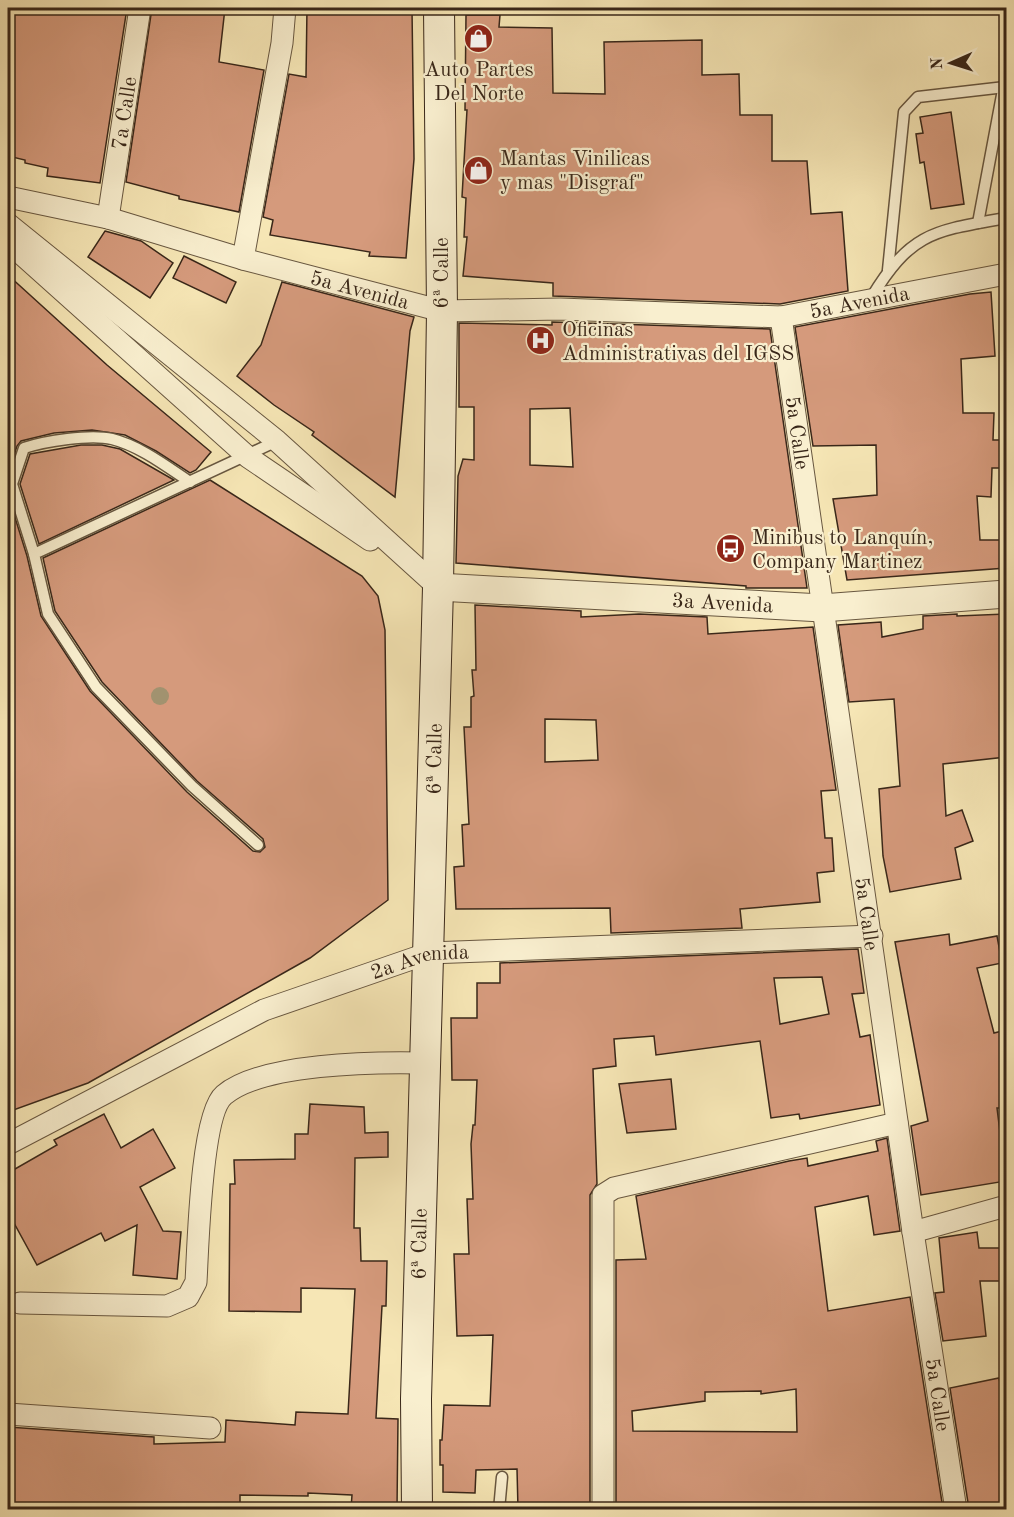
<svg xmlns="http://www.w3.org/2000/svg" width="1014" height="1517" font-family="'Old Standard TT',serif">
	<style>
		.building { fill: #d59a7c; stroke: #392719; stroke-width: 1.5; fill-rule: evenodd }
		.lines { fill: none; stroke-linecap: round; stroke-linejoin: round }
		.service-casing { stroke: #685740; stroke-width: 13 }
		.minor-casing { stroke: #685740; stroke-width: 23 }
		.tertiary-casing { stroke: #685740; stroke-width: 29 }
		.secondary-casing { stroke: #392719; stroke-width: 32 }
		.service { stroke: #f9efcf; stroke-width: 10 }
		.minor { stroke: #f9efcf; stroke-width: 21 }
		.tertiary { stroke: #f9efcf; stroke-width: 27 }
		.secondary { stroke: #f9efcf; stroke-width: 30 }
		.tree { fill: #a1926f }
		.labels { text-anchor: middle; stroke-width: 4.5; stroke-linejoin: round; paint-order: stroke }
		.poi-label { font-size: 21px; fill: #392719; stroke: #f9efcf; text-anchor: start }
		.street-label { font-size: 21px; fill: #392719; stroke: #f9efcf }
	</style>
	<rect width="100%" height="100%" fill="#f6e6b5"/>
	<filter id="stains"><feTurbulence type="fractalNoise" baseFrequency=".00333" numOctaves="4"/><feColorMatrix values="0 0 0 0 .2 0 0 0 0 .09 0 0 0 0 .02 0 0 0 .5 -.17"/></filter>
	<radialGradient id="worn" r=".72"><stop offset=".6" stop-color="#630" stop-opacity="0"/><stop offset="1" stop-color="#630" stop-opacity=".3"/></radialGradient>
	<g class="building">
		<path d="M8,8H127L100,183L47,176L48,168L25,163V160L8,156Z"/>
		<path d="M152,8H225L219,62L264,70L239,212L179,199V196L126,182Z"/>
		<path d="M307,8L412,9L414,159L406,258L369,256L370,252L270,235L273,220L263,217L289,74L306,77Z"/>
		<path d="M466,15H500L499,27L552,28L553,93L605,94L604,42L702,40V75L739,74L740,115H772V161H807L811,214L842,212L848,291L780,304L553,296V283L463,276L467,237H464L466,198L462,197L467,110H465Z"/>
		<path d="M951,112L964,204L931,209L924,162L920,163L916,134L923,133L920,117Z"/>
		<path d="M105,231L141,241L173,263L150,298L88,257Z"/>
		<path d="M184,256L236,282L226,303L173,278Z"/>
		<path d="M8,275L107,365L211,452L196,470L190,473L156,451L125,435L92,430L54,433L21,441L17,446L8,474Z"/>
		<path d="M282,282L414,317L410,331L395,497L312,435L314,432L274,405L237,376L261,345Z"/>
		<path d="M991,292L995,356L961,359L963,413H994L993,440H1006V468H992L991,497L977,496L980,540H1006V568L847,580L833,499L877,495L876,445L813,446L795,327L970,294Z"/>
		<path d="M552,322L770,329L807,588H746V586L456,563L458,476L463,459L474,460V407H459V323L552,325ZM570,408L573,467L530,465V409Z"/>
		<path d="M81,445H102L120,449L174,480L39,544L20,484L30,454Z"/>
		<path d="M210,480L362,576L378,596L385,630L388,900L310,958L88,1083L8,1112V495L27,556L41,616L90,691L187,792L253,851L260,852L265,847L263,839L197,781L102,682L55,611L43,558Z"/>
		<path d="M475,605L581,611V617L639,614L707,617L708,634L813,627L836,790L821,791L825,838H832L834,871L817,873L820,902L740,909L742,928L611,933L610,908L456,909L454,867L464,866L462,825L469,824L464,727H471V697L474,696L472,670H476ZM545,719L596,720L598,760L545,762Z"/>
		<path d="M957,614V616L1006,614V685L1003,714H1006V757L943,764L946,816L962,810L973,841L955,848L961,879L890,892L883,856L879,789L900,786L894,699L849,702L838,625L881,622L882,637L923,629V616Z"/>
		<path d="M949,934L950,945L997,936L1002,963L977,968L994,1033L1006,1030V1108H997L1006,1181L921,1195L911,1126L928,1121L895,942Z"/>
		<path d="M858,949L864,993L852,994L860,1037L870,1035L880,1105L800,1119L799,1114L771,1118L760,1041L656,1055L654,1036L614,1039L616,1066L593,1069L597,1184L590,1195V1509H518L517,1469L476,1470L475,1493L443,1492V1465H440V1440H442L444,1405L490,1406L493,1335L457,1336L454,1254H469L467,1199H473L471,1144L473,1125H475L477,1080H452L451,1018H477V983H500V963ZM822,977L829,1014L780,1024L774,978Z"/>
		<path d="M671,1079L676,1129L627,1133L619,1084Z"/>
		<path d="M310,1104L364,1107L365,1133L388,1132V1157L355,1158L354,1228H360L361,1261H387L386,1306H382L376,1418L398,1419L397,1509H351L352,1495L308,1493V1496L240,1495V1509H8V1427L154,1437V1444L225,1442L226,1420L295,1425L296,1412L348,1414L355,1289L301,1288V1312L229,1311L230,1184H235L234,1160L295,1159V1134H308Z"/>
		<path d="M104,1114L121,1148L153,1129L175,1168L140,1187L163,1231L181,1232L177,1279L133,1275L137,1225L105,1241L101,1233L37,1265L8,1212V1173L57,1145L54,1140Z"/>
		<path d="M887,1138L900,1231L874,1235L868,1196L815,1207L828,1311L910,1297L943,1509H616V1260L646,1259L636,1196L789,1161L807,1158L808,1166L878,1151L876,1141ZM796,1389L797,1432L633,1431L632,1411L705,1401V1392L761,1391V1394Z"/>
		<path d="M977,1232L979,1248H1006V1281H980L986,1336L943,1341L935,1293L944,1292L939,1238Z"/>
		<path d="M999,1378L1006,1411V1507L969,1509L950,1388Z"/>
	</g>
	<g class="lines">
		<defs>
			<g id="service">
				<path d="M978,223L1002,95L1006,86"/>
				<path d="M888,270L904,112L918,97L1005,87"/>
				<path d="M871,298C911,232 933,231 1006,218"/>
				<path d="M34,554L12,484L24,448C45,441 90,434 112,439C140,446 166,466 190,482"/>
				<path d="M258,845L192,786L96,687L48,614L34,554L277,441"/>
				<path d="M499,1510L502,1477"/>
			</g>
			<g id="minor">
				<path id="s1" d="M8,197L108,218L243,259L442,311L560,309L781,317L1006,274"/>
				<path id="s2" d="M108,218L140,8"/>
				<path d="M8,224L277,441L438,587"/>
				<path d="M8,242L248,457L370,540"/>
				<path d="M243,259L282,43L285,8"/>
				<path id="s3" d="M781,317L913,1232L956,1510"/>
				<path id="s4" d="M8,1144L264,1010L429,953L872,936"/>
				<path d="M913,1232L1006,1206"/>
				<path d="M20,1303L167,1306L188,1297L196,1282C198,1248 201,1114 224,1095C262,1063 374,1062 423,1063"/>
				<path d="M8,1414L210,1428"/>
				<path d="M603,1510V1195L614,1188L897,1123"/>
			</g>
			<g id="tertiary">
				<path id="s5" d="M438,587L822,608L1006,594"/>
			</g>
			<path id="secondary" d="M417,1510L416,1399L438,587L442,311L439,8"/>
		</defs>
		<use href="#service" class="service-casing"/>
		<use href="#minor" class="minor-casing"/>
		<use href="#tertiary" class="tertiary-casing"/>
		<use href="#secondary" class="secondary-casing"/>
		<use href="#service" class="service"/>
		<use href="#minor" class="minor"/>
		<use href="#tertiary" class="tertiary"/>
		<use href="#secondary" class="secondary"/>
	</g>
	<circle class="tree" cx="160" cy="696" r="9"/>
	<defs>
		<symbol id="shop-disc" viewBox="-11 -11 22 22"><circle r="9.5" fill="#8f2418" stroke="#f9efcf"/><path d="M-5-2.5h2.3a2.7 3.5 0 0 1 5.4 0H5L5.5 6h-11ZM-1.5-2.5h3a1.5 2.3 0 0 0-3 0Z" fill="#fff"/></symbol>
		<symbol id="hospital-disc" viewBox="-11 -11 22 22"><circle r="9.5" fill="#8f2418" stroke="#f9efcf"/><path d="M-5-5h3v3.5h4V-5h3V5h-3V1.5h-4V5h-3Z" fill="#fff"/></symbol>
		<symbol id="bus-disc" viewBox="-11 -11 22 22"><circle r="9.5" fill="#8f2418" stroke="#f9efcf"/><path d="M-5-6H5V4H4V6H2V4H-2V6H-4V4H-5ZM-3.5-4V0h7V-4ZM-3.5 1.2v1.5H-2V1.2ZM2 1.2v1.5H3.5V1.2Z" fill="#fff"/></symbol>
	</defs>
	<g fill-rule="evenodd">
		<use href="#shop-disc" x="462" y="22" width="33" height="33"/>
		<use href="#shop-disc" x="462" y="154" width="33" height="33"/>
		<use href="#hospital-disc" x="524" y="324" width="33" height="33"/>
		<use href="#bus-disc" x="714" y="532" width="33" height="33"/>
	</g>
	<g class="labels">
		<g class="poi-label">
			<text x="479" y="76" text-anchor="middle">Auto Partes<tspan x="479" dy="24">Del Norte</tspan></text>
			<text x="500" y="165">Mantas Vinilicas<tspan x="500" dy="24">y mas "Disgraf"</tspan></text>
			<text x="562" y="336">Oficinas<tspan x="562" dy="24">Administrativas del IGSS</tspan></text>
			<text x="752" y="544">Minibus to Lanquín,<tspan x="752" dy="24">Company Martinez</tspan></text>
		</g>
		<g class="street-label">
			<text dy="7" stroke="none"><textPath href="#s2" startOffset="106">7a Calle</textPath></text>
			<text transform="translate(441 273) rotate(-90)" y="7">6ª Calle</text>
			<text dy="7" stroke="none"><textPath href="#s1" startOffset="364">5a Avenida</textPath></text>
			<text dy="7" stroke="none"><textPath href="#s1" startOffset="868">5a Avenida</textPath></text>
			<text dy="7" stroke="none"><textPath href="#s3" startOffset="117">5a Calle</textPath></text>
			<text dy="7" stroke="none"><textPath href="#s5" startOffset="285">3a Avenida</textPath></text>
			<text transform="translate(434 759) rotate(-89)" y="7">6ª Calle</text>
			<text dy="7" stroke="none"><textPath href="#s3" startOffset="603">5a Calle</textPath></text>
			<text dy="7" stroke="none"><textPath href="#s4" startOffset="453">2a Avenida</textPath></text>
			<text transform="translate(419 1244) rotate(-89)" y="7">6ª Calle</text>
			<text dy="7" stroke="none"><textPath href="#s3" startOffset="1089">5a Calle</textPath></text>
		</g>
	</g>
	<rect width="1014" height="1517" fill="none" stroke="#f6e6b5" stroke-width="30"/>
	<rect x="9" y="9" width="996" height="1499" fill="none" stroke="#392719" stroke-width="3"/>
	<rect x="15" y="15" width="984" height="1487" fill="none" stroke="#392719" stroke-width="1.5"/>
	<g transform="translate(951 63) rotate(267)" stroke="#f9efcf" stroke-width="4.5" paint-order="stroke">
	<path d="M0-4.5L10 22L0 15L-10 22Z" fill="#392719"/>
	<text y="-9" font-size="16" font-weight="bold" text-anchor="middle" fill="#392719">N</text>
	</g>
	<rect width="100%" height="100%" filter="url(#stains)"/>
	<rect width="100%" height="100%" fill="url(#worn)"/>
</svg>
